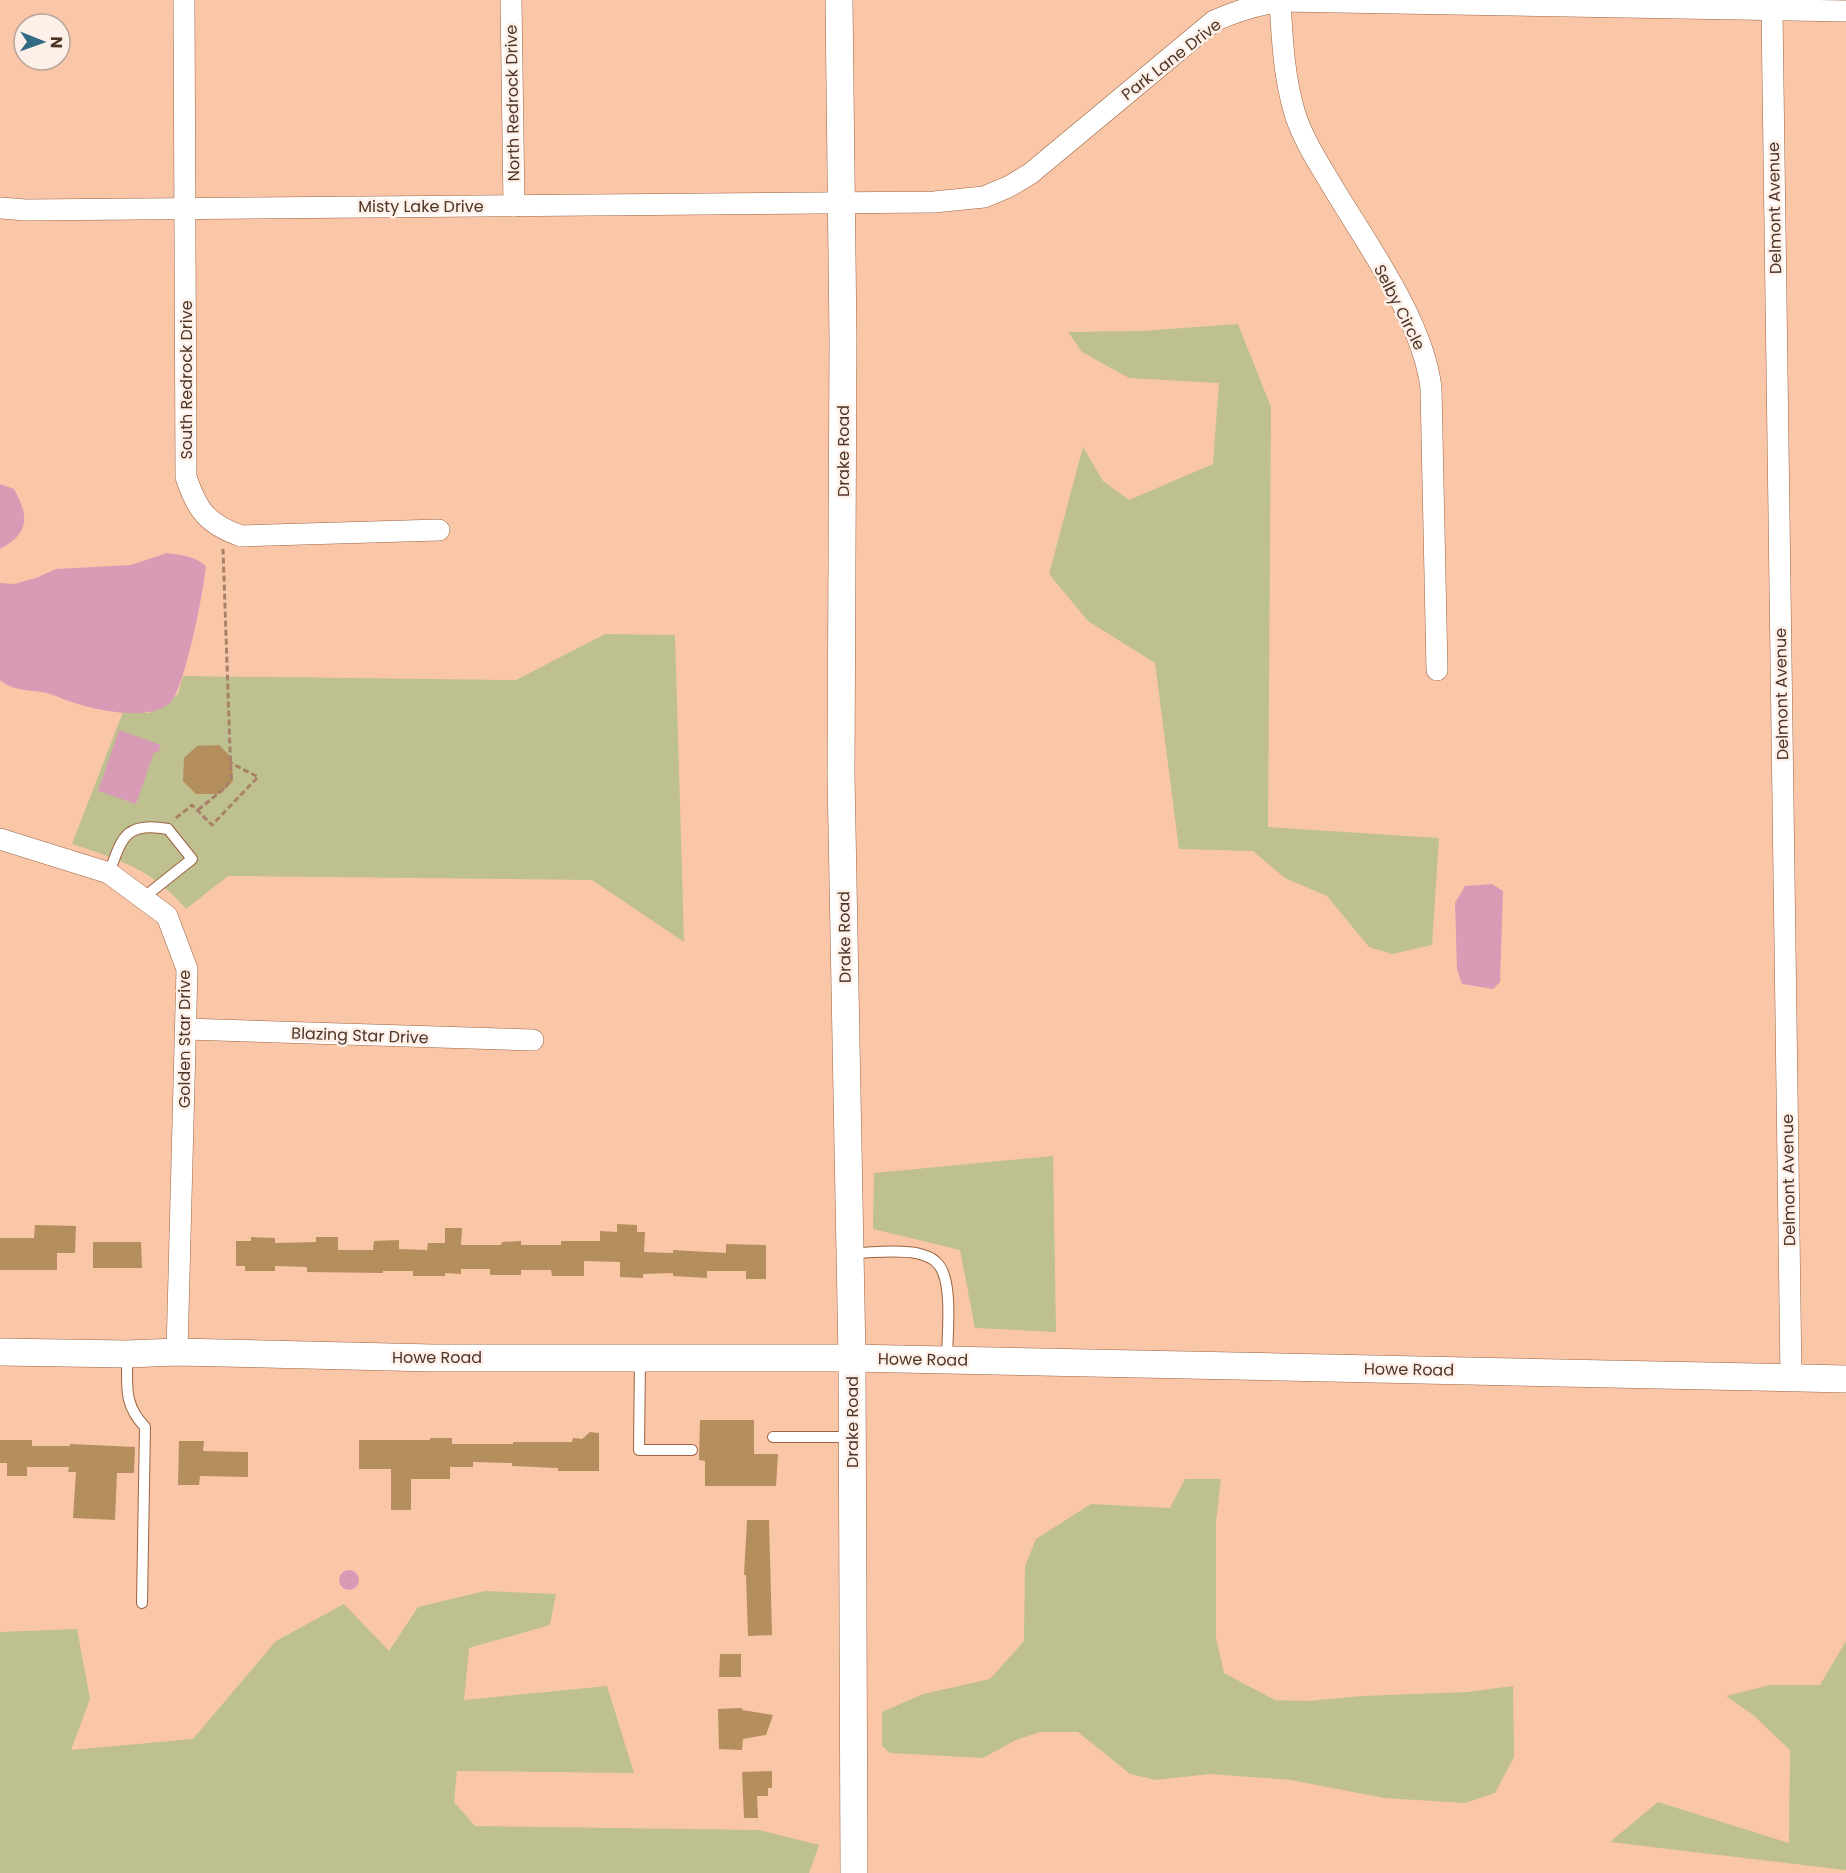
<svg xmlns="http://www.w3.org/2000/svg" width="1846" height="1873" font-family="Poppins,sans-serif">
	<style>
		.green { fill: #bec18f }
		.water { fill: #d89bb5 }
		.building { fill: #b58e5e }
		.lines { fill: none; stroke-linecap: round; stroke-linejoin: round }
		.service-casing { stroke: #9c6441; stroke-width: 12 }
		.minor-casing { stroke: #9c6441; stroke-width: 22 }
		.tertiary-casing { stroke: #9c6441; stroke-width: 28 }
		.path { stroke: #a8816a; stroke-width: 3; stroke-dasharray: 6 3; stroke-linecap: butt }
		.service { stroke: #fff; stroke-width: 10 }
		.minor { stroke: #fff; stroke-width: 21 }
		.tertiary { stroke: #fff; stroke-width: 27 }
		.labels { text-anchor: middle; stroke-width: 5; stroke-linejoin: round; paint-order: stroke }
		.street-label { font-size: 16px; fill: #4f3526; stroke: #fdf0e8 }
	</style>
	<rect width="100%" height="100%" fill="#f9c6a8"/>
	<g class="green">
		<path d="M1238,324L1271,407L1268,827L1439,838L1432,945L1392,954L1369,947L1327,896L1285,878L1253,851L1179,849L1155,663L1088,621L1049,574L1083,447L1103,481L1129,500L1213,464L1219,383L1129,378L1082,352L1068,332L1142,331Z"/>
		<path d="M605,634L675,635L684,942L592,880L228,876L186,909C154,870 118,859 72,844L123,712L150,713L178,694L183,676L516,680Z"/>
		<path d="M1053,1156L1056,1332L975,1328L960,1250L873,1229L874,1173Z"/>
		<path d="M1185,1479H1221L1216,1521V1638L1224,1673L1275,1700L1309,1701L1362,1696L1467,1692L1513,1686L1514,1757L1495,1793L1465,1803L1384,1798L1291,1780L1210,1774L1156,1780L1130,1774L1078,1732H1040L1016,1740L983,1758L890,1753L882,1746V1712L923,1694L990,1679L1024,1641L1025,1566L1036,1539L1091,1504L1170,1508Z"/>
		<path d="M485,1591L556,1594L550,1625L469,1648L464,1700L607,1686L634,1773L457,1771L454,1802L475,1826L759,1830L819,1845L809,1873H0V1632L77,1629L90,1699L71,1750L193,1739L276,1641L344,1604L389,1651L418,1607Z"/>
		<path d="M1846,1641V1870L1610,1842L1658,1802L1789,1843L1790,1750L1752,1714L1726,1696L1770,1685H1820Z"/>
	</g>
	<g class="water">
		<path d="M0,484L14,489C29,516 30,533 0,549Z"/>
		<path d="M167,553C181,555 195,556 206,566C204,589 185,689 170,703C146,724 83,708 56,696C37,688 16,694 0,680V583L14,584L36,578L56,569L131,565Z"/>
		<path d="M119,730L161,745L158,753L154,752L136,804L98,791Z"/>
		<path d="M1492,884L1503,891L1500,982L1493,989L1462,984L1457,969L1455,903L1465,886Z"/>
		<circle cx="349" cy="1580" r="10"/>
	</g>
	<g class="building">
		<path d="M219,745L232,758L233,781L220,794H196L183,781L184,758L197,746Z"/>
		<path d="M617,1224L637,1225V1232H645L644,1252L673,1253V1250L726,1253V1244L766,1245V1279H746V1271H707V1278L673,1276V1273L643,1274V1278L620,1277V1262L584,1261V1276H552L551,1270H521V1275H490V1269H461V1274L445,1273V1276H413V1271H383V1273L307,1272V1267L275,1266V1271H245V1266H236V1241H251V1237L275,1238V1243L316,1242V1237H338V1250H373L374,1241L399,1240V1249L427,1250L428,1243H445V1228H462L461,1245H501L502,1242L521,1241V1245H561V1241H600V1231L617,1232Z"/>
		<path d="M35,1225L76,1226L75,1253H57V1270H0V1238H34Z"/>
		<path d="M93,1242H141L142,1268H93Z"/>
		<path d="M700,1420H754V1454H778L776,1486H705V1461L699,1460Z"/>
		<path d="M590,1432L599,1433V1471H558V1468L512,1466V1463L473,1462V1467H450V1479H411V1510H391V1469H359V1440H430V1438H452V1444H513V1442H572L573,1438L582,1439Z"/>
		<path d="M0,1440H32V1446H70V1444L135,1447L134,1473H117L115,1520L73,1518L76,1472H68L69,1467H27V1476H7V1463H0Z"/>
		<path d="M179,1441H204L203,1451L248,1452V1477L200,1476L199,1485H178Z"/>
		<path d="M747,1520H769L772,1635L748,1636L746,1575H744Z"/>
		<path d="M720,1654H741V1677H719Z"/>
		<path d="M742,1708V1710L773,1715L766,1735L743,1739L742,1750L719,1749L718,1709Z"/>
		<path d="M772,1771V1788H768V1796H757L758,1818H744L742,1772Z"/>
	</g>
	<g class="lines">
		<defs>
			<g id="service">
				<path d="M109,873C122,838 125,821 168,829L192,859L143,898"/>
				<path d="M850,1253C871,1253 896,1249 916,1253C924,1255 932,1257 937,1263C954,1279 947,1336 947,1359"/>
				<path d="M127,1354C128,1384 122,1403 145,1427L142,1603"/>
				<path d="M640,1358L639,1450H692"/>
				<path d="M773,1437H852"/>
			</g>
			<g id="minor">
				<path d="M184,0L186,477C197,510 207,524 241,536L439,530"/>
				<path d="M511,0L514,206"/>
				<path d="M1280,1C1282,38 1284,78 1295,114C1303,139 1318,162 1331,184C1366,243 1423,320 1431,388L1437,670"/>
				<path d="M1772,11L1791,1377"/>
				<path d="M0,208L26,210L934,202L984,197L1008,187L1030,174L1214,21C1236,11 1257,5 1280,1L1846,11"/>
				<path d="M0,839L109,873L167,916L187,969L177,1352"/>
				<path d="M186,1029L533,1040"/>
			</g>
			<g id="tertiary">
				<path d="M839,0L843,340L841,775L852,1358L854,1873"/>
				<path d="M0,1352L127,1354L177,1352L433,1358H852L1846,1379"/>
			</g>
		</defs>
		<use href="#service" class="service-casing"/>
		<use href="#minor" class="minor-casing"/>
		<use href="#tertiary" class="tertiary-casing"/>
		<g class="path">
			<path d="M198,810L226,787L231,778L223,549"/>
			<path d="M176,818L192,805L212,825L258,777L231,763"/>
		</g>
		<use href="#service" class="service"/>
		<use href="#minor" class="minor"/>
		<use href="#tertiary" class="tertiary"/>
	</g>
	<g class="labels">
		<g class="street-label">
			<text transform="translate(1171 59) rotate(-38)" y="6">Park Lane Drive</text>
			<text transform="translate(512 103) rotate(-91)" y="6">North Redrock Drive</text>
			<text x="421" y="212">Misty Lake Drive</text>
			<text transform="translate(1774 208) rotate(-91)" y="6">Delmont Avenue</text>
			<text transform="translate(1400 307) rotate(63)" y="6">Selby Circle</text>
			<text transform="translate(186 380) rotate(-90)" y="6">South Redrock Drive</text>
			<text transform="translate(843 451) rotate(-90)" y="6">Drake Road</text>
			<text transform="translate(1781 694) rotate(-91)" y="6">Delmont Avenue</text>
			<text transform="translate(844 937) rotate(-91)" y="6">Drake Road</text>
			<text transform="translate(360 1035) rotate(2)" y="6">Blazing Star Drive</text>
			<text transform="translate(184 1039) rotate(-90)" y="6">Golden Star Drive</text>
			<text transform="translate(1788 1180) rotate(-91)" y="6">Delmont Avenue</text>
			<text x="437" y="1363">Howe Road</text>
			<text transform="translate(923 1359) rotate(1)" y="6">Howe Road</text>
			<text transform="translate(1409 1369) rotate(1)" y="6">Howe Road</text>
			<text transform="translate(852 1422) rotate(-90)" y="6">Drake Road</text>
		</g>
	</g>
	<g transform="translate(42 42) rotate(91)"><circle r="28" fill="#fdf0e8" stroke="#b7a59a" stroke-width="1.5"/>
	<path d="M0-4.5L10 22L0 15L-10 22Z" fill="#336a84"/>
	<text y="-9" font-size="16" font-weight="bold" text-anchor="middle" fill="#4f3526">N</text>
	</g>
</svg>
